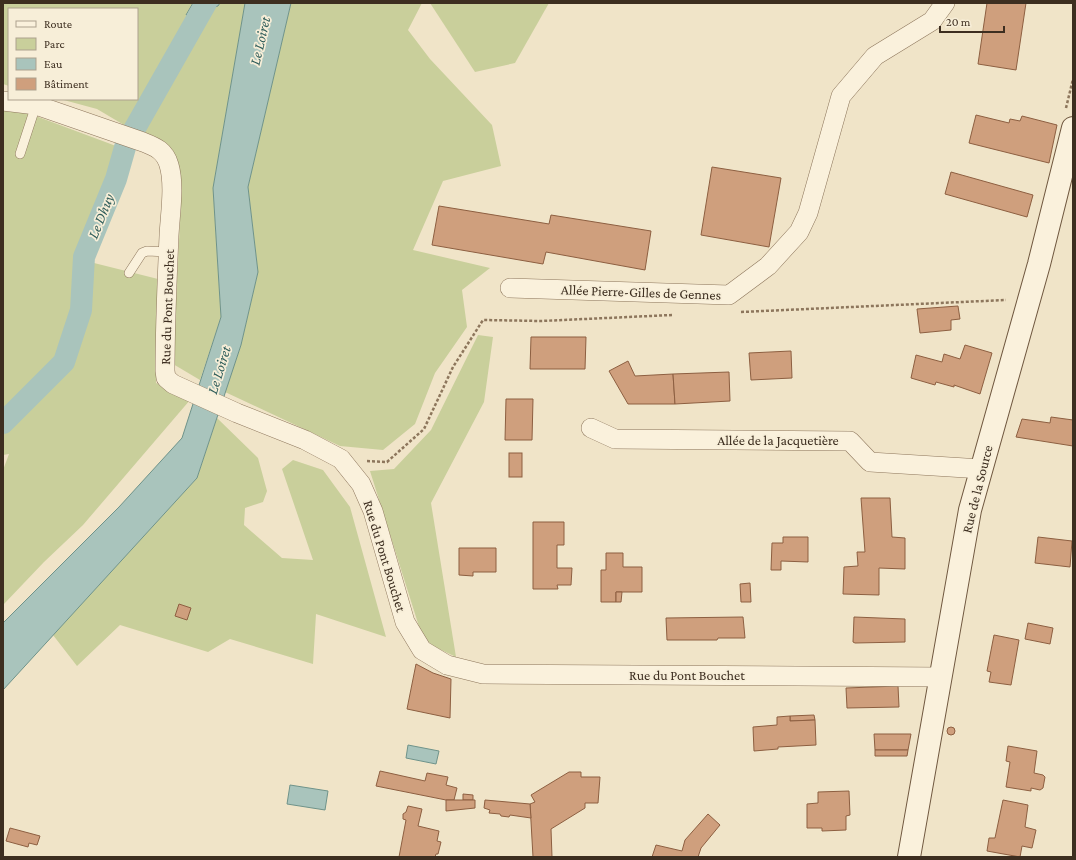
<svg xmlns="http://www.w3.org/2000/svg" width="1076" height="860" font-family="'Crimson Pro',serif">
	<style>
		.green { fill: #c9cf9b }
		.water { fill: #a9c4bc; stroke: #6f938a }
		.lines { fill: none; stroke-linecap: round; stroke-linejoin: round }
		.canal { stroke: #a9c4bc; stroke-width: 22 }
		.building { fill: #cf9f7d; stroke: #8d5f41 }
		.lane-casing { stroke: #8d765c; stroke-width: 10 }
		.street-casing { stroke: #8d765c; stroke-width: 20 }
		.secondary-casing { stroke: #6f573f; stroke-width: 24 }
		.path { stroke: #8d765c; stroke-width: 2.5; stroke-dasharray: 3 2; stroke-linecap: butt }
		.lane { stroke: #faf1dc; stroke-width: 9 }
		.street { stroke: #faf1dc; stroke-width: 19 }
		.secondary { stroke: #faf1dc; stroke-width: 22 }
		.labels { text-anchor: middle; stroke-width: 3.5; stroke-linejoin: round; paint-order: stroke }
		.street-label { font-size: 14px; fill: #3d2e20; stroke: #f7eed8 }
		.water-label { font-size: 15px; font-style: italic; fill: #2f5d5a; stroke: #f7eed8 }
	</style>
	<rect width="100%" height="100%" fill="#f0e4c8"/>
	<g class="green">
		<path d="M3,3H193L187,14L218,6L220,3H245L213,188L221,317L200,380L173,364L181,200L150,136L124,125L97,109L60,99H137V9H9V86L3,84Z"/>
		<path d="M291,3H422L408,30L430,59L492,125L501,166L443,181L413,250L490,268L462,290L467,327L435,373L415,424L383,450L340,446L225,392L241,345L258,272L248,187Z"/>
		<path d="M430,3H549L515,63L475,72Z"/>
		<path d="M3,105L9,106L116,146L101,191L74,258L158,279L156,383L190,400L83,525L44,562L3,605V470L9,454L3,455Z"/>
		<path d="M478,335L493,337L484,402L431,503L456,657L433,646L422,636L370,471L394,469L431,430Z"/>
		<path d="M217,418L258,458L267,491L263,502L245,508L244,525L282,558L313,560L282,469L293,460L323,470L350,507L386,637L316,614L313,664L230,639L208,652L120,625L77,666L53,635L197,478Z"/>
	</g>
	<g class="water">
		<path d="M193,3H220L218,6L186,15Z"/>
		<path d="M245,3H291L248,187L258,272L241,345L197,478L3,690V623L119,507L182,438L221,317L213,188Z"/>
		<path d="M408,745L439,751L436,764L406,758Z"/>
		<path d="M290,785L328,791L325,810L287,804Z"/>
	</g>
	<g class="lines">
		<path class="canal" d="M3,423L64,362L81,310L84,257L116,179L126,144L206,3"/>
	</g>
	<g class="building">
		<path d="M987,3H1026L1016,70L978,64Z"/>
		<path d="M976,115L1009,123L1010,119L1020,121L1022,116L1057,125L1049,163L969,143Z"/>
		<path d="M712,167L781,178L769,247L701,235Z"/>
		<path d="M951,172L1033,195L1027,217L945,194Z"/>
		<path d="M439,206L549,224L551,215L651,231L645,270L546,252L543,264L432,245Z"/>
		<path d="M958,306L960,319L951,320V330L920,333L917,309Z"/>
		<path d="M531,337H586L585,369H530Z"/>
		<path d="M965,345L992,353L980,394L954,385V387L936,382L935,385L911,378L916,355L942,362L944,354L960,359Z"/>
		<path d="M791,351L792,378L751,380L749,353Z"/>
		<path d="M628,361L635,376L673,374L675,404H628L609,371Z"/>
		<path d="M729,372L730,401L675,404L673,374Z"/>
		<path d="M506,399H533L532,440H505Z"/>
		<path d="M1051,417L1073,420V446L1016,437L1022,419L1050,423Z"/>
		<rect x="509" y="453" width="13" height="24"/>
		<path d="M861,498H890L892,537L905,538V569L879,568V595L843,594L844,567L858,566L857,552H865Z"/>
		<path d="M533,522H564V545H557V568H572L571,585H557L558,589H533Z"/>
		<path d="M783,537H808V562L781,561V570H771L772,543H783Z"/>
		<path d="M1038,537L1072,541L1070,567L1035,563Z"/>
		<path d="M459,548H496V572H473V576L459,575Z"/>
		<path d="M606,553H623V567H642V592H616V602H601V570H606Z"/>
		<path d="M750,583L751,602H741L740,584Z"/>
		<path d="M616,592H622L621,602H616Z"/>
		<path d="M179,604L191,608L187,620L175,616Z"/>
		<path d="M743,617L745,638H718L717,640H667L666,618Z"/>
		<path d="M854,617L905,619V642L855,643L853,642Z"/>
		<path d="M1028,623L1053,628L1050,644L1025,639Z"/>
		<path d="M994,635L1019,640L1011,685L989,682L991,672L987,671Z"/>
		<path d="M416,664L433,673L451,679L450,718L407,709Z"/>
		<path d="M898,686L899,707L847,708L846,688Z"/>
		<path d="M814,715L815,720L790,721V716Z"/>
		<path d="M790,716V721L815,720L816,745L778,747V749L754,751L753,727L777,725V717Z"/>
		<circle cx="951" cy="731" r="4"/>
		<path d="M874,734H911L908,750H875Z"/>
		<path d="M1008,746L1037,751L1034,773L1043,775L1045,777L1043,788L1040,790L1031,788V791L1006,787L1010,762L1006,761Z"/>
		<path d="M875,750H908L907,756H875Z"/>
		<path d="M380,771L425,781L427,773L448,777L446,785L457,788L454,800H446L376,786Z"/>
		<path d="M569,772H581V777H600L598,803H585V808L551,829L552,857H533L530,804L535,802L531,795Z"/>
		<path d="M849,791L850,815L846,816V830L822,831V828H807V804L818,803V792Z"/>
		<path d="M463,794L473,795V800H463Z"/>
		<path d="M446,800H475V808L446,811Z"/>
		<path d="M485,800L530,804L531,818L510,815L509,817L501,816L500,814L489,813L490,810L484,808Z"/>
		<path d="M1003,800L1028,805L1025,827L1036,830L1032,848L1022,846L1020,857L987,851L989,838H995Z"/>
		<path d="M408,806L422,809L418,826L439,831L437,841L441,842L438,854H436L435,857H399L406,820L403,819V814L406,812Z"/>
		<path d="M708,814L720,825L701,848L698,857H652L656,845L682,851L685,840Z"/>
		<path d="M10,828L40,836L37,845L29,843L28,847L6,841Z"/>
	</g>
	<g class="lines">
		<defs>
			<g id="lane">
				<path d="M20,154L36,105"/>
				<path d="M129,273L142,253L147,251L168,252"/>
			</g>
			<g id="street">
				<path d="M3,101L36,105L143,142C156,147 165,151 169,165C175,185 170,215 169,236C167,281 165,325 165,371L166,378L173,384L237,413L305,440L341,459L361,484L373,511L405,622L422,650L447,665L483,674L941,677"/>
				<path d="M510,288L729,295L768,266L799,232L808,213L841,96L875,56L932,21L945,3"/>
				<path d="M591,428L615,439L850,441L870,462L982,469"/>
			</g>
			<path id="secondary" d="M909,857L970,510L1039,264L1073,128"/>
		</defs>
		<use href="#lane" class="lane-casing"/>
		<use href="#street" class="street-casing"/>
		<use href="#secondary" class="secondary-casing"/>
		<g class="path">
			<path d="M1066,108L1073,79"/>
			<path d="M741,312L1006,300"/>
			<path d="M367,461L387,462L424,429L453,367L483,320L541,321L672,315"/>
		</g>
		<use href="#lane" class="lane"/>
		<use href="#street" class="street"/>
		<use href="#secondary" class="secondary"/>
	</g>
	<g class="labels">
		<g class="street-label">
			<text transform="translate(641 292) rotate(2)" y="5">Allée Pierre-Gilles de Gennes</text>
			<text transform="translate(167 307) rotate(-88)" y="5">Rue du Pont Bouchet</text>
			<text x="778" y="445">Allée de la Jacquetière</text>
			<text transform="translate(977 489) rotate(-76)" y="5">Rue de la Source</text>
			<text transform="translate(385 556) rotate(73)" y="5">Rue du Pont Bouchet</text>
			<text x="687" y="680">Rue du Pont Bouchet</text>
		</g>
		<g class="water-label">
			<text transform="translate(260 41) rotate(-77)" y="5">Le Loiret</text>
			<text transform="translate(101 216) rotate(-68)" y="5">Le Dhuy</text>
			<text transform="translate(219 370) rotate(-73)" y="5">Le Loiret</text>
		</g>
	</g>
	<rect width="1076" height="860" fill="none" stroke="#3d2e20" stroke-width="8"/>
	<rect x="8" y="8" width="130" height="92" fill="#f7eed8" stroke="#ada18e"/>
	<rect x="16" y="21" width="20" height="6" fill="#faf1dc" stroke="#ada18e"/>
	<text x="44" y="28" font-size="12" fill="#3d2e20">Route</text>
	<rect x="16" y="38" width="20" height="12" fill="#c9cf9b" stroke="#ada18e"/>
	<text x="44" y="48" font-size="12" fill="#3d2e20">Parc</text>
	<rect x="16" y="58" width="20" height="12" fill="#a9c4bc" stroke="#ada18e"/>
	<text x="44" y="68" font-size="12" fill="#3d2e20">Eau</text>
	<rect x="16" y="78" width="20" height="12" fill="#cf9f7d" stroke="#ada18e"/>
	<text x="44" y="88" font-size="12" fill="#3d2e20">Bâtiment</text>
	<path d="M940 26v6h64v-6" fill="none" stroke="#3d2e20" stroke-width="2"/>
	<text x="946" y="26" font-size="12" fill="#3d2e20" stroke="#f7eed8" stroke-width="3" paint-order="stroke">20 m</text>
</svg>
